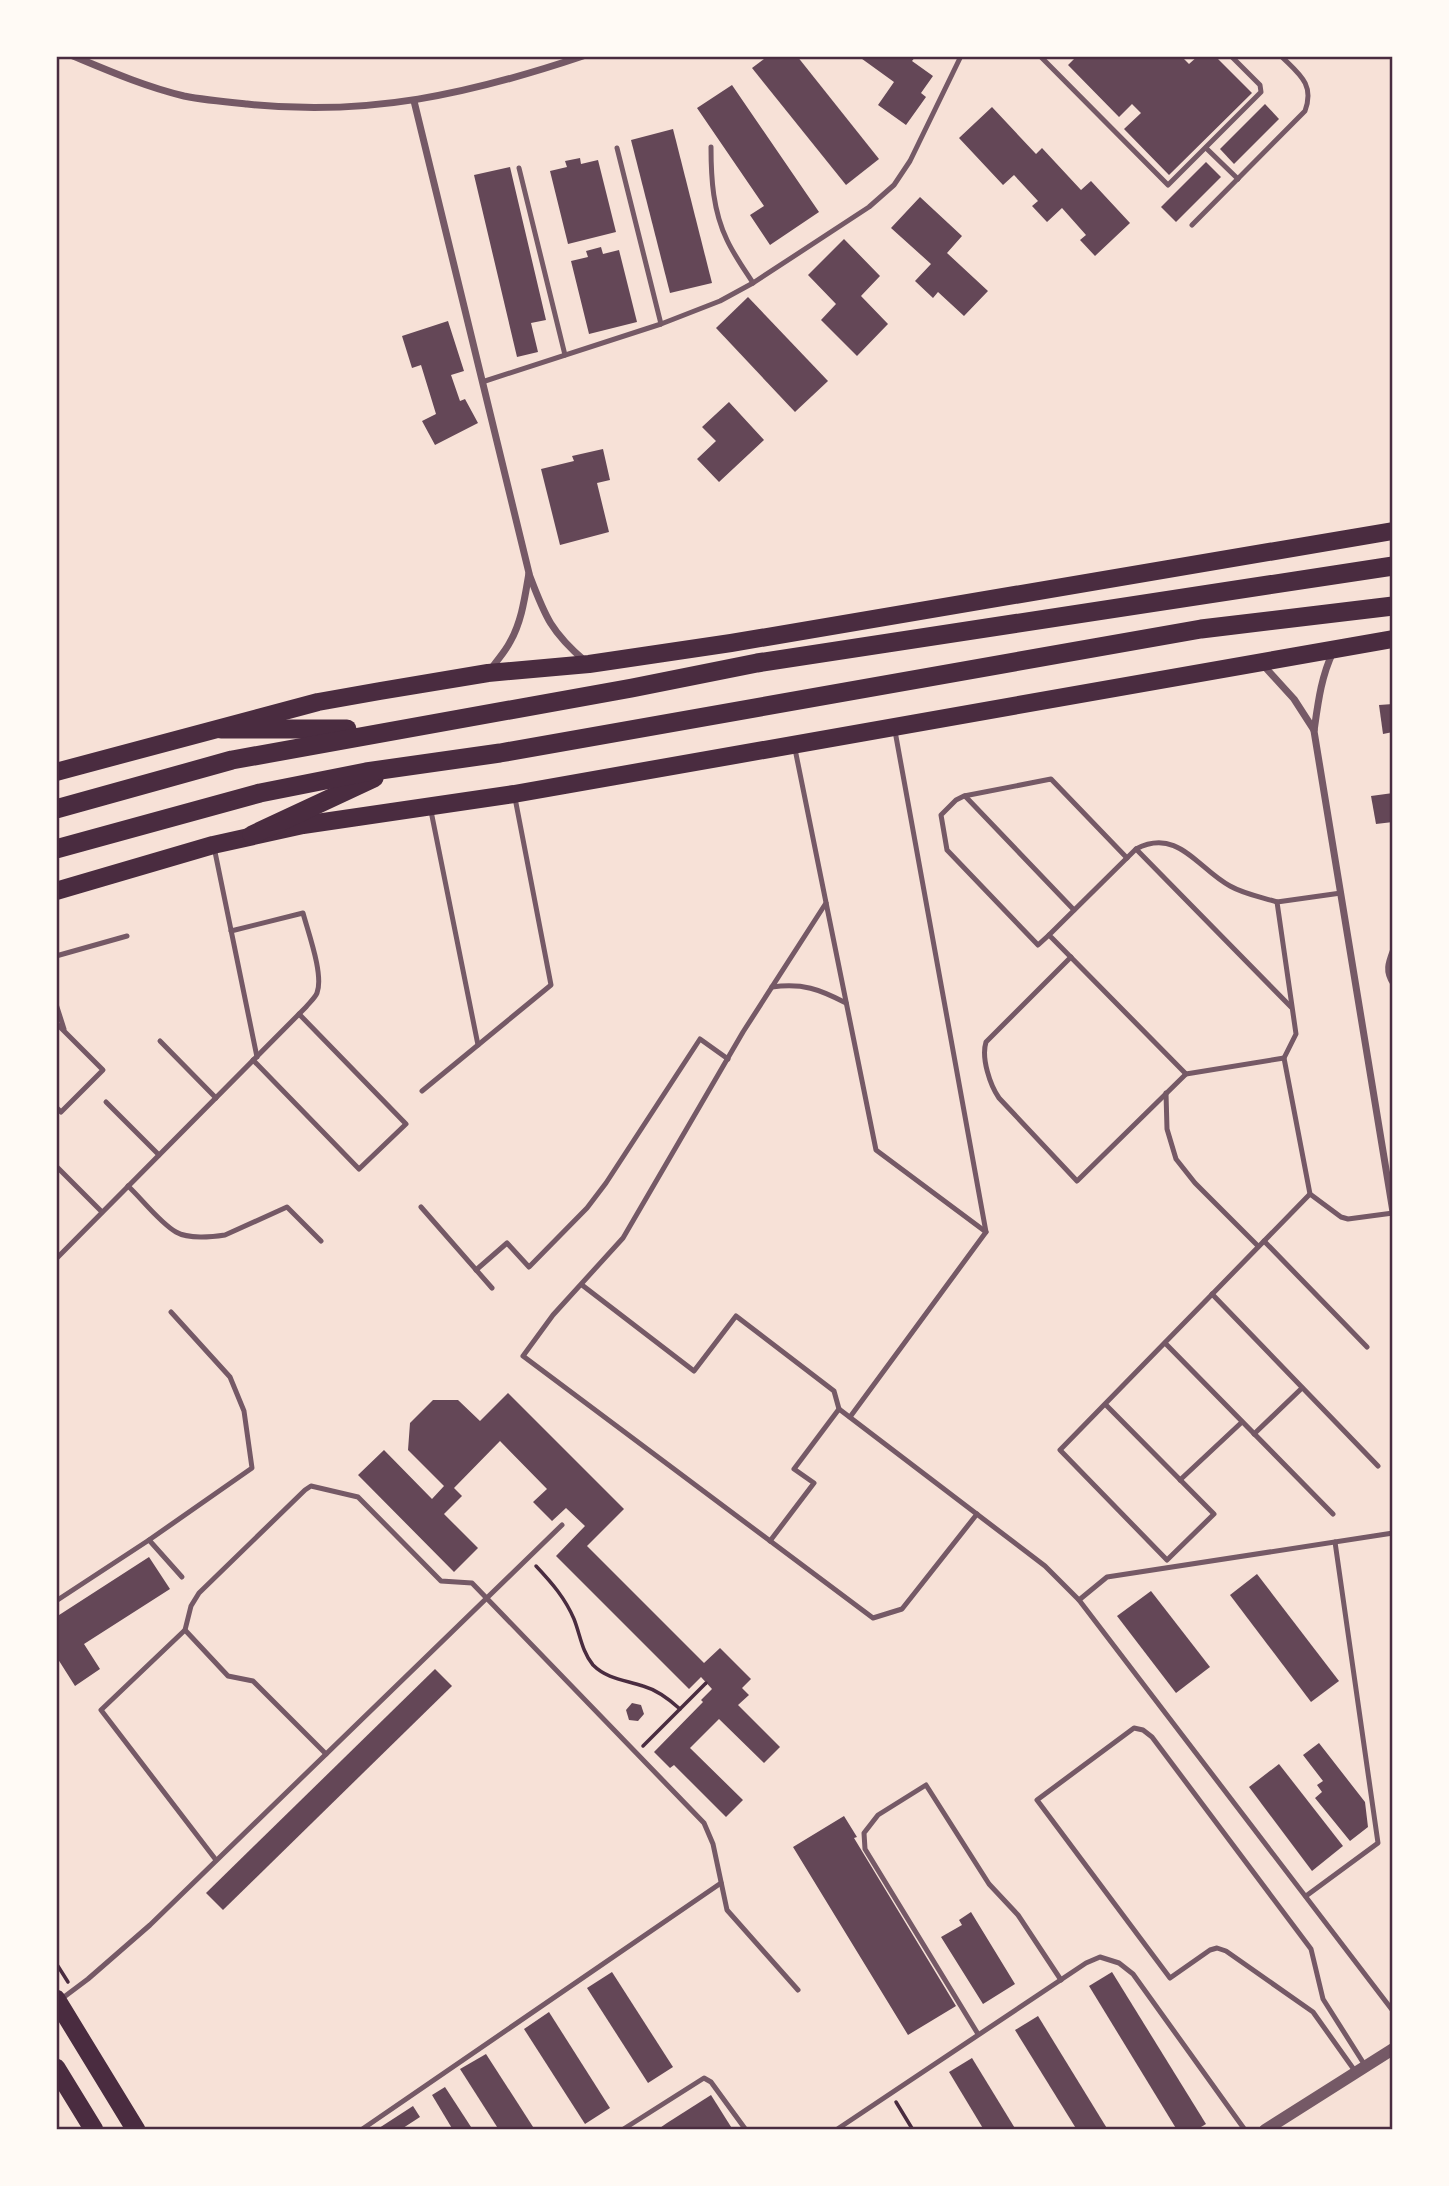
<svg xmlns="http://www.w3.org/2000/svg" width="1449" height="2186" font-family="'Archivo Narrow',sans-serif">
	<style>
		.building { fill: #644757 }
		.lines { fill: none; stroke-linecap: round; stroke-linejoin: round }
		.path { stroke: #4a2c40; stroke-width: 3.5 }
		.service { stroke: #755966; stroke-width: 5 }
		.minor { stroke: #755966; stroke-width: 7 }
		.tertiary { stroke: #755966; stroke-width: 12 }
		.primary { stroke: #4a2c40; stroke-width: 18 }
		.trunk { stroke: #4a2c40; stroke-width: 19 }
		.neatline { fill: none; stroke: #4a2c40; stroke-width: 2.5 }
	</style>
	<rect width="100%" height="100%" fill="#f7e1d7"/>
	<g class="building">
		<path d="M768,56H797L879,159L846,185L752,68Z"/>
		<path d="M858,56H916L912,61L933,76L921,93L926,97L906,125L878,105L894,82Z"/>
		<path d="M1077,56H1181L1189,64L1198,56H1215L1252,93L1169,175L1124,129L1141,113L1132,104L1119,117L1068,65Z"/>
		<path d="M732,85L819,212L770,245L750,215L764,206L697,108Z"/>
		<path d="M1265,104L1279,119L1234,164L1220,149Z"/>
		<path d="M992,107L1036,154L1042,148L1081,190L1091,181L1130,223L1095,256L1080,240L1086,235L1062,208L1047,222L1032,206L1038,201L1014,175L1003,185L959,138Z"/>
		<path d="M673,129L712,283L670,293L631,140Z"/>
		<path d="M580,158L581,164L598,160L616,232L568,244L550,171L567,167L565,161Z"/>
		<path d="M1206,162L1221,177L1176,222L1161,207Z"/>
		<path d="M510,167L546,320L531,323L538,352L517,357L474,175Z"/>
		<path d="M920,197L962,236L947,253L988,291L964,316L938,292L933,298L915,281L931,264L891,228Z"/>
		<path d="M844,239L880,276L861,296L888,324L857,356L821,320L836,304L808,275Z"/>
		<path d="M601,247L603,254L619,250L637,322L589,334L571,261L588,257L586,251Z"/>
		<path d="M748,297L828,381L795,412L716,328Z"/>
		<path d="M448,321L464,371L451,375L460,401L465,399L478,423L435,445L422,421L436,414L421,365L412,368L402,336Z"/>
		<path d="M729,402L764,440L719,482L697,459L716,441L702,427Z"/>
		<path d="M603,449L610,480L597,483L609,532L560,545L541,469L574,461L572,456Z"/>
		<path d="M1393,704V732L1383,734L1379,705Z"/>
		<path d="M1393,793V822L1376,824L1371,796Z"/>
		<path d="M508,1393L624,1509L587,1546L704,1663L720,1648L751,1679L742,1688L749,1695L738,1705L780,1747L764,1763L719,1719L690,1748L743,1800L726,1817L674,1765L670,1768L654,1752L703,1702L701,1700L712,1689L701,1677L689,1689L556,1556L585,1526L566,1508L552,1521L533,1502L547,1489L500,1441L454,1488L462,1496L444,1514L478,1548L454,1572L358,1475L384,1450L432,1499L444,1486L408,1450L410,1423L433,1400H458L480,1421Z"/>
		<path d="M149,1557L170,1589L84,1644L100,1669L75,1686L56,1656V1617Z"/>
		<path d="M1257,1574L1339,1681L1311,1702L1230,1595Z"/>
		<path d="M1151,1591L1210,1667L1176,1693L1117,1616Z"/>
		<path d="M435,1669L452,1686L223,1910L206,1893Z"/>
		<path d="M632,1703L641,1705L644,1714L638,1721L629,1720L626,1710Z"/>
		<path d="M1319,1743L1365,1802L1368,1827L1350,1841L1315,1798L1322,1792L1317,1785L1323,1781L1303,1755Z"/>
		<path d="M1279,1764L1343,1846L1312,1871L1249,1787Z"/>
		<path d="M844,1816L857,1837L854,1838L956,2006L908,2035L793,1847Z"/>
		<path d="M971,1912L1015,1984L983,2004L941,1937L962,1925L959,1920Z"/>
		<path d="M612,1972L673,2067L648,2083L587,1988Z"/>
		<path d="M1112,1972L1206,2124L1196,2130H1177L1089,1986Z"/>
		<path d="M549,2012L610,2108L585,2124L524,2029Z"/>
		<path d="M1038,2016L1108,2130H1077L1015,2030Z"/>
		<path d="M486,2054L535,2130H499L460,2069Z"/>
		<path d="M972,2058L1016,2130H984L949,2072Z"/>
		<path d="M445,2087L473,2130H453L432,2095Z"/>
		<path d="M711,2095L733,2130H657L667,2123Z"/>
		<path d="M413,2106L420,2117L400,2130H376Z"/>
	</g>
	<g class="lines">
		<g class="path">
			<path d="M536,1566C552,1583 565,1598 574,1619C580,1634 582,1652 593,1665C607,1679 625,1680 643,1686C657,1690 669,1699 680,1709"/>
			<path d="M643,1746L706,1683"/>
			<path d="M56,1963L68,1982"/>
			<path d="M896,2102L913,2130"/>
		</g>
		<g class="service">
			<path d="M1040,56L1168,185L1261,92L1260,85L1231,56"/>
			<path d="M711,147C711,179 713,211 727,240C734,255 744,269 753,283"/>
			<path d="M617,148L661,324"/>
			<path d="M1206,148L1238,179"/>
			<path d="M519,168L565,355"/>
			<path d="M1192,225L1305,111C1315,84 1299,74 1281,56"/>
			<path d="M482,382L661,324L720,301L753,283L869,207L894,185L910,161L961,56"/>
			<path d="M795,749L876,1150L986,1232"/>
			<path d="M965,796L1074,910"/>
			<path d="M431,811L478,1045"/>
			<path d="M214,847L257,1057"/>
			<path d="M1136,849L1291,1007"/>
			<path d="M1341,893L1277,902L1296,1034L1284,1058L1310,1194L1341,1217L1348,1219L1393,1213"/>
			<path d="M1277,902C1261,897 1244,894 1230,886C1198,869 1178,827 1136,849L1049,935L1186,1074L1284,1058"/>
			<path d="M826,903L743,1032L623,1238L553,1315L523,1356L873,1618L902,1609L977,1514"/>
			<path d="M1049,935L1038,945L947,850L941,815L956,800L964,796L1051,779L1127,858"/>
			<path d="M1393,949C1388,962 1384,971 1393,984"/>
			<path d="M56,956L127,936"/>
			<path d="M1071,957L986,1042C981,1058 990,1085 999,1098L1077,1181L1186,1074"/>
			<path d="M772,987C803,983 819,989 846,1003"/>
			<path d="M56,1004L64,1029"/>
			<path d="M56,1023L103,1070L61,1112L56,1107"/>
			<path d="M160,1041L216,1098"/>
			<path d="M253,1060L359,1169L406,1124L299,1014"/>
			<path d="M422,1091L551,985L515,798"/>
			<path d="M1166,1093L1167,1129L1176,1159L1195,1183L1258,1246"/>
			<path d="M106,1102L159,1155"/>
			<path d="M56,1166L102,1212"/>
			<path d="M128,1186C142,1199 160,1223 176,1232C188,1239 212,1237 225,1235L287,1207L321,1241"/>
			<path d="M421,1207L492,1288"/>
			<path d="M1264,1241L1367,1347"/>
			<path d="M56,1259L306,1007C309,1003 315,998 317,993C324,975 308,932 303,913L231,931"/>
			<path d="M476,1270L507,1243L529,1267L587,1208L606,1183L700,1039L728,1059"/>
			<path d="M582,1285L694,1371L736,1316L834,1391L839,1409"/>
			<path d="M1212,1294L1378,1466"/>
			<path d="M1165,1343L1333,1514"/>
			<path d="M1106,1405L1214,1514L1167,1560L1060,1450L1310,1194"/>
			<path d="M850,1417L986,1232L895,731"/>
			<path d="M1254,1434L1302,1388"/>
			<path d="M1180,1480L1242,1422"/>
			<path d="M149,1540L252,1468L244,1411L230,1377L171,1312"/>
			<path d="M770,1541L814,1483L794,1469L839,1409L1045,1566L1079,1600L1393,2011"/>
			<path d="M1079,1600L1107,1577L1393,1533"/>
			<path d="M56,1601L149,1540L182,1577"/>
			<path d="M185,1630L101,1710L216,1860"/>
			<path d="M326,1754L253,1681L228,1676L185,1630L191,1606L199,1593L305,1490L311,1486L358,1497L441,1581L472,1583L704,1823L713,1844L727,1910L798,1990"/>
			<path d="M1306,1896L1378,1843L1335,1542"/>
			<path d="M60,2000L88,1979L150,1925L562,1525"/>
			<path d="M978,2034L865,1849L864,1833L878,1815L926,1785L989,1884L1018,1915L1061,1980"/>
			<path d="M1355,2071L1313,2012L1226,1951L1217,1948L1210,1950L1170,1978L1037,1800L1134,1728L1143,1730L1152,1737L1311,1949L1323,1999L1366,2067"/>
			<path d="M361,2130L721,1883"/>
			<path d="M622,2130L704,2078L711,2082L746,2130"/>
			<path d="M836,2130L1086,1963L1100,1957L1119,1963L1133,1974L1245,2130"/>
		</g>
		<g class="minor">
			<path d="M73,56C109,71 146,87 184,96C204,100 226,102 247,104C368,117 470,94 583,56"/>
			<path d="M414,101L529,573C525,596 522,621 510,642C505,652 497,660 491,669"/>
			<path d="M529,574C545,616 550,631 586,662"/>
			<path d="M1333,652C1321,677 1318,703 1314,731L1393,1212"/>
			<path d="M1263,665L1294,699L1314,730"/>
		</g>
		<path class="tertiary" d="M1265,2130L1393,2049"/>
		<g class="primary">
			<path d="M56,772L318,702L380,691L488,673L589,664L731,643L1393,531"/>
			<path d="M56,891L213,845L303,825L514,794L1393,639"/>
		</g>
		<g class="trunk">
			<path d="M221,729H347"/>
			<path d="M56,809L232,760L632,688L757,663L1393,566"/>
			<path d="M252,835L374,778"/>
			<path d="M56,849L260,793L366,772L500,753L1201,629L1393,606"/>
			<path d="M56,1999L136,2130"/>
			<path d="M56,2068L94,2130"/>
		</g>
	</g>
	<rect width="1449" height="2186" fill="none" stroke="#fffaf5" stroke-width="116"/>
	<rect x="58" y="58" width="1333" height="2070" class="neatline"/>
</svg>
